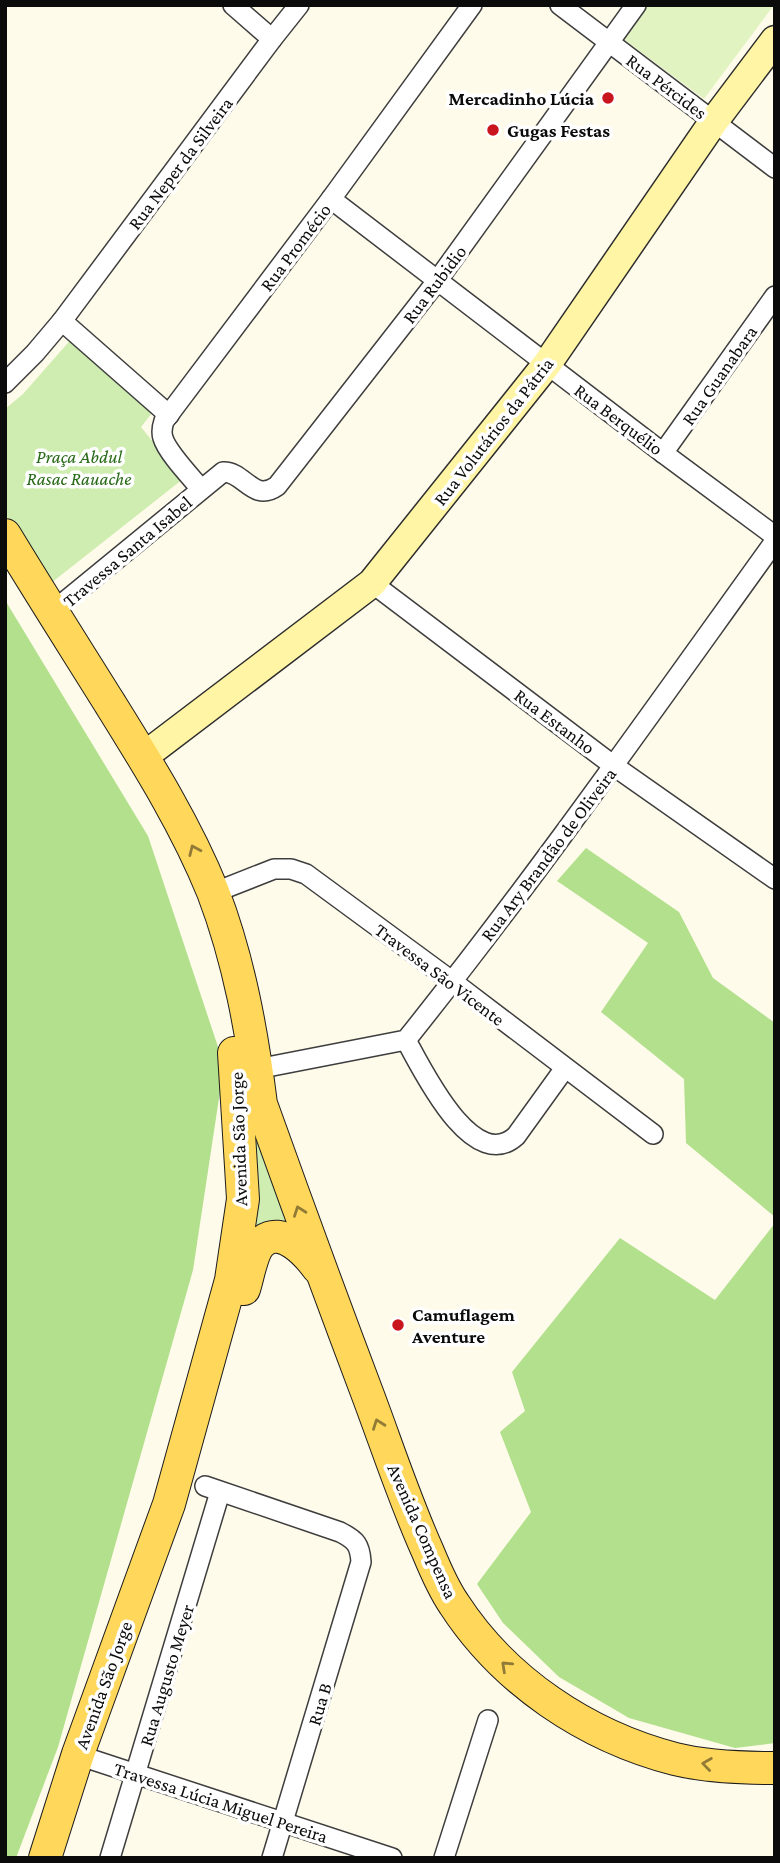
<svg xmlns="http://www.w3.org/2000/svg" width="780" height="1863" font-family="'Crimson Pro',serif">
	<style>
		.green { fill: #cfedb0 }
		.forest { fill: #b2e08d }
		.pitch { fill: #e2f3c2 }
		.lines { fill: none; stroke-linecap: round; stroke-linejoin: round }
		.street-casing { stroke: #3e3e3e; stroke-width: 22 }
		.secondary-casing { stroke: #2d2d2d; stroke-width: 31 }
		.primary-casing { stroke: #1c1c1c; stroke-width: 34 }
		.street { stroke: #fff; stroke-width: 19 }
		.secondary { stroke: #fff5a5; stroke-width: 28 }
		.primary { stroke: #ffd75a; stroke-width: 32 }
		.oneway { stroke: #917b36 }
		.poi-dot { fill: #c9161e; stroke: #fff; stroke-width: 2.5 }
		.labels { text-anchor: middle; stroke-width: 7; stroke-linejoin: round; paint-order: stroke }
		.street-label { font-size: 19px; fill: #0b0b0b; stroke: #fff }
		.poi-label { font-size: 19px; font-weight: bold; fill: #0b0b0b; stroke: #fff; text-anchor: start }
		.park-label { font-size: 19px; font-style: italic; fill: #276916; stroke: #fff }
	</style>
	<rect width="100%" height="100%" fill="#fffbea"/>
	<g class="green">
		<path d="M74,336L159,404L141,427L183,479L46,587L5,513V409L23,394Z"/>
		<path d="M258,1118L302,1242L281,1230L235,1294Z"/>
	</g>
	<g class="forest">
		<path d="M5,600L148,836L224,1065L193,1270L58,1747L16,1858H5Z"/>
		<path d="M586,848L679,912L713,978L775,1023V1217L686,1143L684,1079L601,1012L648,943L557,881Z"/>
		<path d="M775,1223V1743L735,1748L629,1718L559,1677L503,1623L477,1584L531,1512L500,1432L525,1411L512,1372L620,1238L715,1300Z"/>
	</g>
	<path class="pitch" d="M640,5H774L704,99L618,35Z"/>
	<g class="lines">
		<defs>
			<g id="street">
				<path d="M233,5L272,39"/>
				<path d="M560,5L775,168"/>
				<path d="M331,199L663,453L775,536"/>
				<path d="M62,321L169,415"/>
				<path d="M5,383L35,353L62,321L272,39L299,5"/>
				<path d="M663,453L775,296"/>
				<path d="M201,489C191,477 167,452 163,438C161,432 162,427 164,421L331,199L472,5"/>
				<path d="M372,583L614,766L775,879"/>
				<path d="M52,612L223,472C244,471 253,503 277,486L437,281L636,5"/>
				<path d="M213,893L274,869H291L306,874L453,982L653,1134"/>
				<path d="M406,1040C422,1069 473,1175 516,1136L565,1068"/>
				<path d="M257,1069L406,1040C535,879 654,709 775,541"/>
				<path d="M205,1486L340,1532C356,1540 360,1545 361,1562L272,1858"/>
				<path d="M90,1759L392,1858"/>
				<path d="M110,1858L220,1492"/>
				<path d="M444,1858L488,1720"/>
			</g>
			<path id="secondary" d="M143,757L372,583L547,364L714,121L775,40"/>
			<g id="primary">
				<path d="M5,535C39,591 74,646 109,702C147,763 186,825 213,892C239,960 252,1032 261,1104C296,1202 332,1300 369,1398C388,1449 405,1501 428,1552C435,1569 443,1588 454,1604C504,1681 586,1736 675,1759C707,1767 742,1768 775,1768"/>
				<path d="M244,1289C248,1277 252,1250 262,1242C282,1225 307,1253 318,1268"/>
				<path d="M45,1858L78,1754L169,1504L231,1280L243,1199L234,1053"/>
			</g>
		</defs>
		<use href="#street" class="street-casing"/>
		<use href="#secondary" class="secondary-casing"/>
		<use href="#primary" class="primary-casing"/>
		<use href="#street" class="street"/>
		<use href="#secondary" class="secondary"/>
		<use href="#primary" class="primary"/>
	</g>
	<defs><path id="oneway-chevron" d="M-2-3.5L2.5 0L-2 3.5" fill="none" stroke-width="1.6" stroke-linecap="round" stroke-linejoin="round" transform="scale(1.75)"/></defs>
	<g class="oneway">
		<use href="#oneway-chevron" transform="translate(194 850) rotate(-114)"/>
		<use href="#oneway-chevron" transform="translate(299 1211) rotate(-110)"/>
		<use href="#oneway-chevron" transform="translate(378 1424) rotate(-110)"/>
		<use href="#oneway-chevron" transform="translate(506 1666) rotate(-137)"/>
		<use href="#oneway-chevron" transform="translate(707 1764) rotate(-172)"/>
	</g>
	<g class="poi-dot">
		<circle cx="608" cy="98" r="7"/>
		<circle cx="493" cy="130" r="7"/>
		<circle cx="398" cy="1325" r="7"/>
	</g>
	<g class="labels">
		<g class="street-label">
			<text transform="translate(667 86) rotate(37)" y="7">Rua Pércides</text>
			<text transform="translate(180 163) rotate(-53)" y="7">Rua Neper da Silveira</text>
			<text transform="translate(295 247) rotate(-53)" y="7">Rua Promécio</text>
			<text transform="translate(434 284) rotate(-53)" y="7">Rua Rubidio</text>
			<text transform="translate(719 375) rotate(-55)" y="7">Rua Guanabara</text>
			<text transform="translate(619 419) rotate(37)" y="7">Rua Berquélio</text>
			<text transform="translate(493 431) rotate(-52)" y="7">Rua Volutários da Pátria</text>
			<text transform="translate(127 551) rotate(-40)" y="7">Travessa Santa Isabel</text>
			<text transform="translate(555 721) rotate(37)" y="7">Rua Estanho</text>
			<text transform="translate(548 854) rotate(-53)" y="7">Rua Ary Brandão de Oliveira</text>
			<text transform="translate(440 974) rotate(37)" y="7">Travessa São Vicente</text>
			<text transform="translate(238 1139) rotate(-92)" y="7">Avenida São Jorge</text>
			<text transform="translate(423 1531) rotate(66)" y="7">Avenida Compensa</text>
			<text transform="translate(166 1675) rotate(-73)" y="7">Rua Augusto Meyer</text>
			<text transform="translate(103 1685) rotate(-70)" y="7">Avenida São Jorge</text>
			<text transform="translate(319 1704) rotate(-73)" y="7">Rua B</text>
			<text transform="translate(221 1802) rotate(18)" y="7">Travessa Lúcia Miguel Pereira</text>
		</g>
		<g class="poi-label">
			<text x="594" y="105" text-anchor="end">Mercadinho Lúcia</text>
			<text x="507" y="137">Gugas Festas</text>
			<text x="412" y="1321">Camuflagem<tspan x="412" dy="22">Aventure</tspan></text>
		</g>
		<g class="park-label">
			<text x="79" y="463">Praça Abdul<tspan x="79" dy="22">Rasac Rauache</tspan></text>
		</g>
	</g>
	<rect width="780" height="1863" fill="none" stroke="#0b0b0b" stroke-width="14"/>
</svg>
